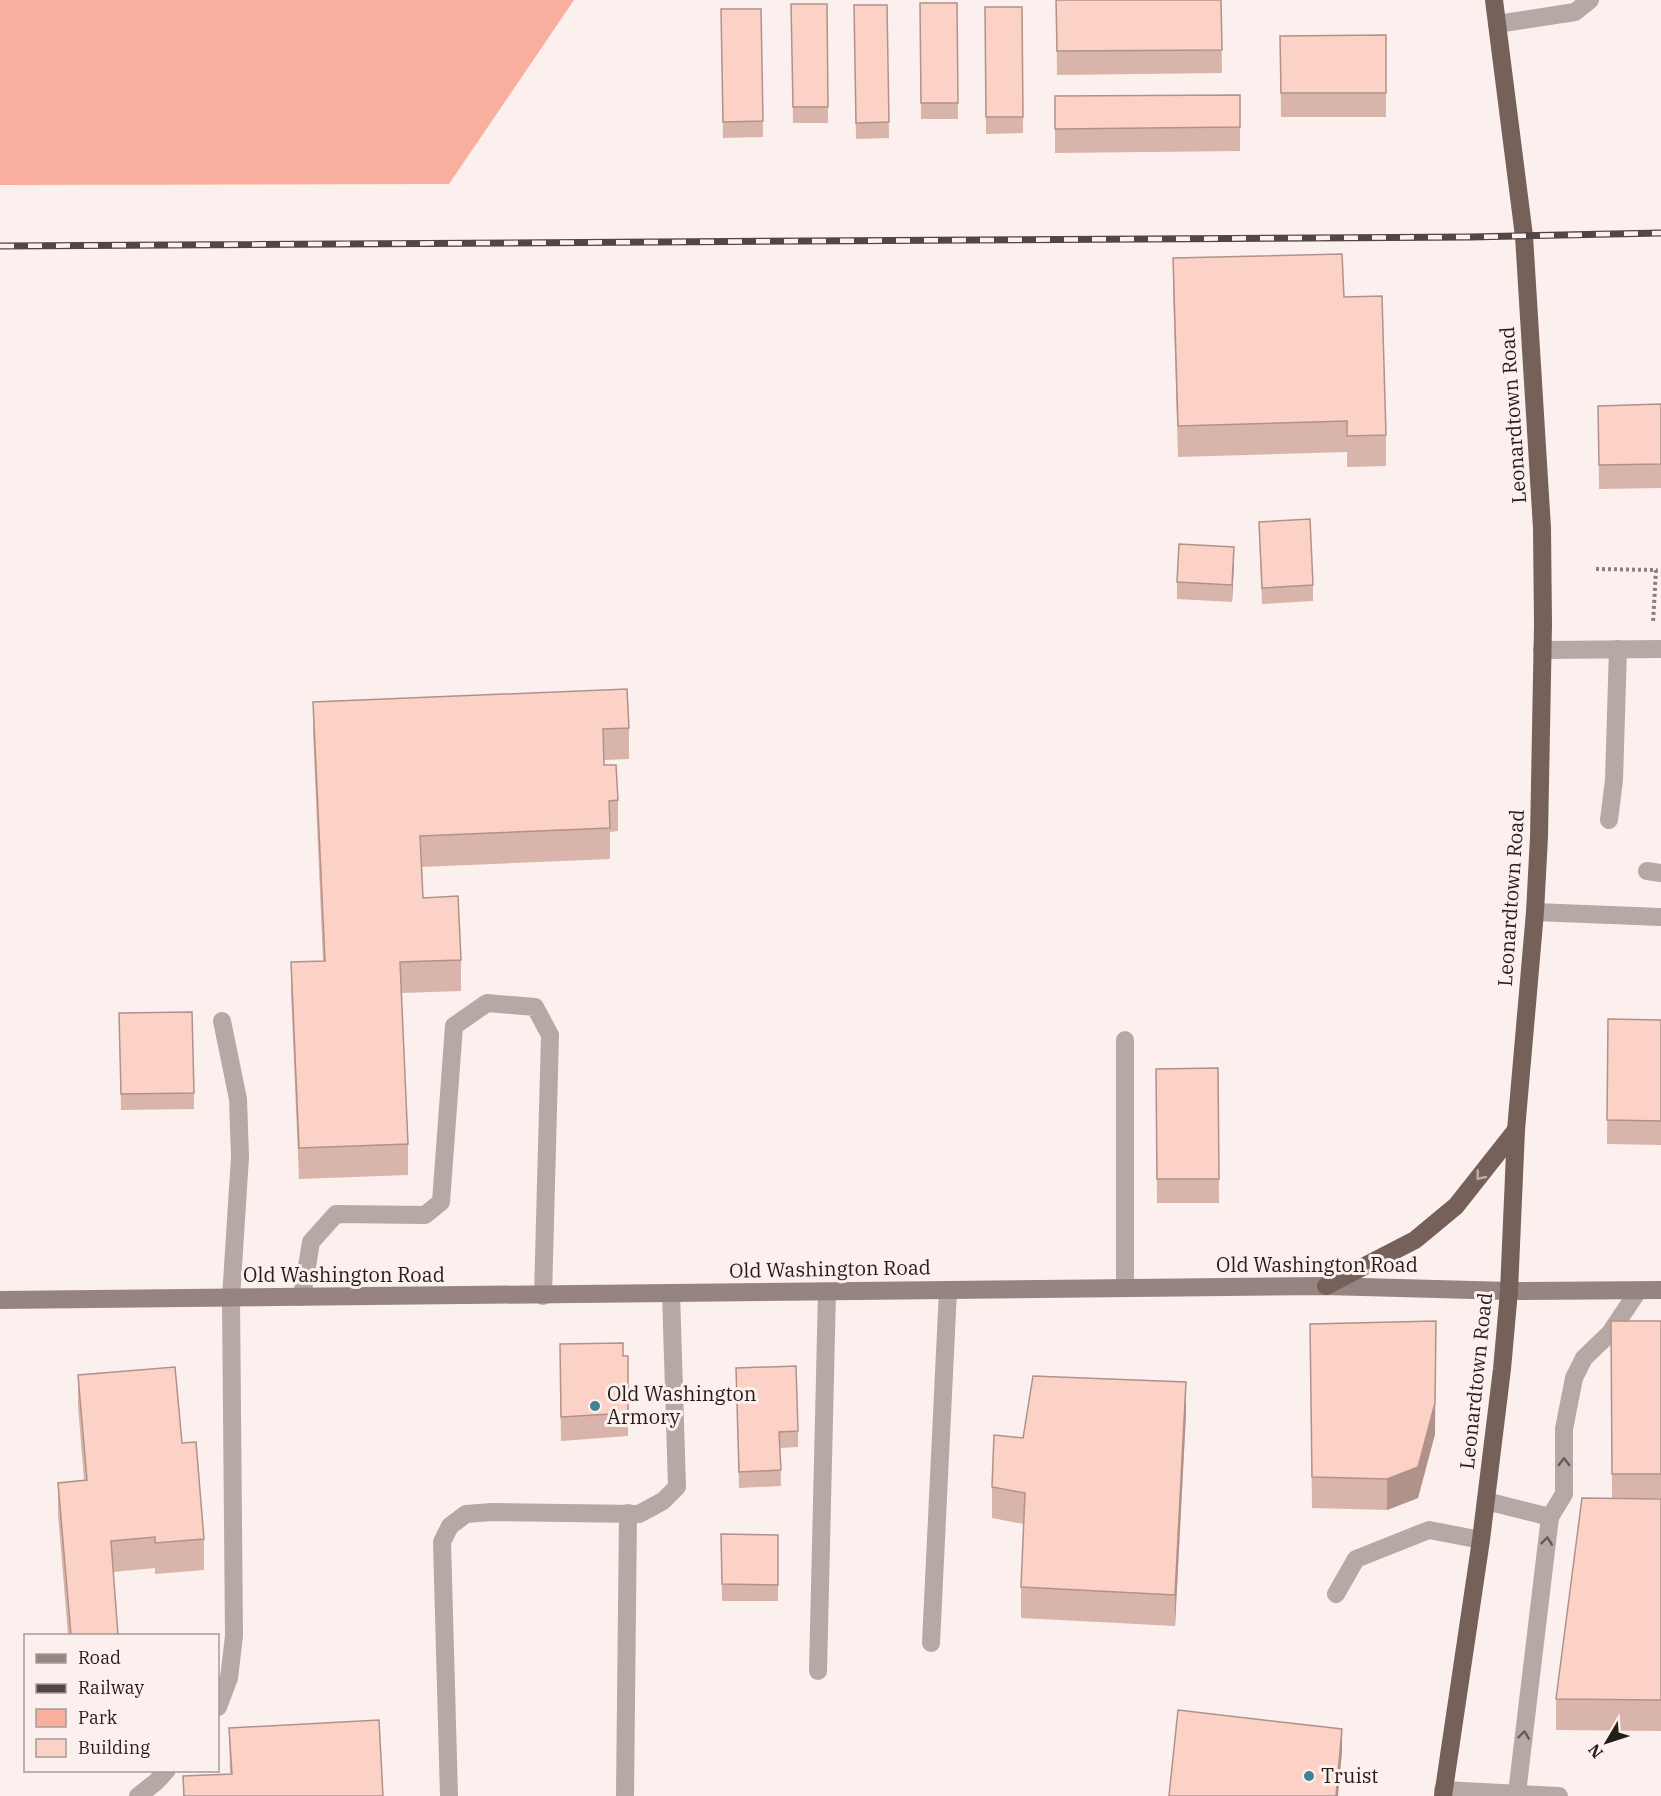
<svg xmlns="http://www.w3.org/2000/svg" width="1661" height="1796" font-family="'IBM Plex Serif',serif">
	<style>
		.green { fill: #f9af9d }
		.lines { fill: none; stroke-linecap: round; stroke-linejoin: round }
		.path { stroke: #8a7f7c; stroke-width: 4; stroke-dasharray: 3 3; stroke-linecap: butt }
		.service { stroke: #b5a8a5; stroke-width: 18 }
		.minor { stroke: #b5a8a5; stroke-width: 18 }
		.secondary { stroke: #968480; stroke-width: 18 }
		.trunk { stroke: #76605a; stroke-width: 18 }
		.rail-casing { stroke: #514643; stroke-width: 7 }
		.rail { stroke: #fbf0ed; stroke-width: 4.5; stroke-dasharray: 14; stroke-linecap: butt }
		.wall { fill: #d9b4aa }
		.shaded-wall { fill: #b0928b }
		.building { fill: #fcd1c6; stroke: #b0928b; stroke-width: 1.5 }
		.oneway { stroke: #bfafab }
		.oneway2 { stroke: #665a57 }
		.poi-dot { fill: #3f8292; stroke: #fbf0ed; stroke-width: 2 }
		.labels { text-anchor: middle; stroke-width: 6; stroke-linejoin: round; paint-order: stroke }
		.street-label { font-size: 20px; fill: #251b18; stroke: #fbf0ed }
		.poi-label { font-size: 20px; fill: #251b18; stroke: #fbf0ed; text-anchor: start }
	</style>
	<rect width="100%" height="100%" fill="#fbf0ed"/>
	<path class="green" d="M0,0H574L449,184L0,185Z"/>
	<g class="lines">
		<path class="path" d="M1596,569L1656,570L1653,623"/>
		<g class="service">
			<path d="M1497,24L1575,12L1590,0"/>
			<path d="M1542,650L1661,649"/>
			<path d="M1609,820L1614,780L1618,649"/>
			<path d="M1647,871L1661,873"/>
			<path d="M1535,912L1661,917"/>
			<path d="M1125,1040V1288"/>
			<path d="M302,1297L311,1242L336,1214L425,1215L441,1202L454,1026L487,1003L535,1007L550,1035L543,1296"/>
			<path d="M1486,1501L1550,1517"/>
			<path d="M1336,1594L1356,1559L1429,1530L1481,1540"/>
			<path d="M931,1643L948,1290"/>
			<path d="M818,1671L827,1292"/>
			<path d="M1443,1790L1559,1796"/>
			<path d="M1517,1793L1550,1517L1564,1494V1429L1574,1378L1584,1358L1610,1333L1638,1291"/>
			<path d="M449,1796L442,1542L450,1526L466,1514L492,1512L639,1514L663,1501L677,1487L671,1293"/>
			<path d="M625,1796L628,1513"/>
		</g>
		<g class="minor">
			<path d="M218,1707L229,1678L234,1636L231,1298L240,1157L238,1099L222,1021"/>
			<path d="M138,1796L156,1782L167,1770"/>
		</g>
		<path class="secondary" d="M0,1300L1326,1286L1509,1291L1661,1290"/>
		<g class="trunk">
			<path d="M1326,1286L1415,1240L1456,1206L1516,1130"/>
			<path d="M1443,1796L1481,1540L1502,1369L1509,1291L1516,1130L1535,912L1539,837L1543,624L1542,528L1524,236L1494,0"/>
		</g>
		<defs>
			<path id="rail" d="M0,246L1470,237L1661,233"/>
		</defs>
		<use href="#rail" class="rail-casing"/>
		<use href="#rail" class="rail"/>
	</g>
	<g class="wall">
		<path d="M1056,0H1221L1222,73L1057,75Z"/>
		<path d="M920,3H957L958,119H921Z"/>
		<path d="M791,4H827L828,123H793Z"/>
		<path d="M854,5H887L889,138L856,139Z"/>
		<path d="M985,7H1022L1023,133L986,134Z"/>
		<path d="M721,9H761L763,137L723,138Z"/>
		<path d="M1386,35V117H1281L1280,36Z"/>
		<path d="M1240,95V151L1055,153V96Z"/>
		<path d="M1173,258L1344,297L1386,435V466L1347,467V452L1178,457L1173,289Z"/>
		<path d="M1661,404V488L1599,489L1598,406Z"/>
		<path d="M1259,522L1313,585V601L1262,604Z"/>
		<path d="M1234,563L1232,602L1177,599V582Z"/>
		<path d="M313,702L629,728V759L604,760V765L618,800V831L610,832V859L422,867L423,898L461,960V991L401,993L408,1144V1175L299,1179L291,993V962L323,961L313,733Z"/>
		<path d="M119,1013L194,1093V1109L121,1110Z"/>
		<path d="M1608,1019L1661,1020V1145L1607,1144Z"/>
		<path d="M1218,1068L1219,1203H1157L1156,1069Z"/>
		<path d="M1611,1321H1661V1498H1612Z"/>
		<path d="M1310,1324L1435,1434L1418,1498L1387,1510L1312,1508Z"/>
		<path d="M623,1356H628V1436L561,1441L560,1368Z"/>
		<path d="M736,1368L798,1431V1447L780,1448L781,1486L739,1488Z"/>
		<path d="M78,1375L182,1443L204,1539V1570L155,1574V1568L113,1572L118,1635H68L58,1514V1483L84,1480L78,1406Z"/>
		<path d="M1186,1413L1175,1626L1021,1618V1587L1024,1524L992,1518V1487L1023,1438Z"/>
		<path d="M1661,1499V1731L1556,1730V1699Z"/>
		<path d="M721,1534L778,1535V1601H722Z"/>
		<path d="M229,1728L383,1796H183V1776L230,1774Z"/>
	</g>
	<g class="shaded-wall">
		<path d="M1234,547V563L1232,602V585Z"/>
		<path d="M1436,1321L1435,1434L1418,1498L1387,1510V1479Z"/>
		<path d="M1186,1382V1413L1175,1626V1595Z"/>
		<path d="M1342,1729V1752L1338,1796H1336Z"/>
	</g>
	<g class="building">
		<path d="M1056,0H1221L1222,50L1057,51Z"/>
		<path d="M920,3H957L958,103H921Z"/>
		<path d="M791,4H827L828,107H793Z"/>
		<path d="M854,5H887L889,122L856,123Z"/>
		<path d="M985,7H1022L1023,117H986Z"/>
		<path d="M721,9H761L763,121L723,122Z"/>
		<path d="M1386,35V93H1281L1280,36Z"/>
		<path d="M1240,95V127L1055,129V96Z"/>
		<path d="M1342,254L1344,297L1382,296L1386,435L1347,436V421L1178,426L1173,258Z"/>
		<path d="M1661,404V464L1599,465L1598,406Z"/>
		<path d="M1310,519L1313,585L1262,588L1259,522Z"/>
		<path d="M1179,544L1234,547L1232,585L1177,582Z"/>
		<path d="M627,689L629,728L603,729L604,765H616L618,800L609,801L610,828L420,836L423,898L458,896L461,960L400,962L408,1144L299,1148L291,962L325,961L313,702Z"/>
		<path d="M192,1012L194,1093L121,1094L119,1013Z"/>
		<path d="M1608,1019L1661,1020V1121L1607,1120Z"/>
		<path d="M1218,1068L1219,1179H1157L1156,1069Z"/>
		<path d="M1436,1321L1435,1403L1418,1467L1387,1479L1312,1477L1310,1324Z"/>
		<path d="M1611,1321H1661V1474H1612Z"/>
		<path d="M623,1343V1356H628V1413L561,1417L560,1344Z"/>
		<path d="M796,1366L798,1431L779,1432L781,1470L739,1472L736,1368Z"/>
		<path d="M175,1367L182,1443L196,1442L204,1539L155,1543V1537L111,1541L118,1635H71L58,1483L87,1480L78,1375Z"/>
		<path d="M1033,1376L1186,1382L1175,1595L1021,1587L1025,1493L992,1487L994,1435L1023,1438Z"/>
		<path d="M1582,1498L1661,1499V1700L1556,1699Z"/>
		<path d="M721,1534L778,1535V1585L722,1584Z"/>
		<path d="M1178,1710L1342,1729L1336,1796H1169Z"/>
		<path d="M379,1720L383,1796H184L183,1776L232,1774L229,1728Z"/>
	</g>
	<defs><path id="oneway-chevron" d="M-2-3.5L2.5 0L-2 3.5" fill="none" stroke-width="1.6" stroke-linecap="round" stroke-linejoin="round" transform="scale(1.5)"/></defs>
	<use class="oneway" href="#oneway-chevron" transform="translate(1480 1176) rotate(129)"/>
	<g class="oneway2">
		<use href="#oneway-chevron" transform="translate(1564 1462) rotate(-90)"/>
		<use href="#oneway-chevron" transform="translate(1547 1541) rotate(-83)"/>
		<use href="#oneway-chevron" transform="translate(1524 1735) rotate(-83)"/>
	</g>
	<g class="poi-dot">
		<circle cx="595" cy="1406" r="6"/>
		<circle cx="1309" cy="1776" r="6"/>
	</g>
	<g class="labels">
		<g class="street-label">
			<text transform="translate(1513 415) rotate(-94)" y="7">Leonardtown Road</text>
			<text transform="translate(1511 898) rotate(-86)" y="7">Leonardtown Road</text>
			<text x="1317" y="1272">Old Washington Road</text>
			<text transform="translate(830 1269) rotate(-1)" y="7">Old Washington Road</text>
			<text x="344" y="1282">Old Washington Road</text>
			<text transform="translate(1476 1381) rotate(-84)" y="7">Leonardtown Road</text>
		</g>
		<g class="poi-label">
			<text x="607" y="1401">Old Washington<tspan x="607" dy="23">Armory</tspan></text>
			<text x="1321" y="1783">Truist</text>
		</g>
	</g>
	<rect x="24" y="1634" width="195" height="138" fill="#fbf0ed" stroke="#a59b98" stroke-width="1.5"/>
	<rect x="36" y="1654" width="30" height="9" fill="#968480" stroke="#a59b98" stroke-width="1.5"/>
	<text x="78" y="1664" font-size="18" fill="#251b18">Road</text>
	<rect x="36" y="1684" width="30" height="9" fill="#514643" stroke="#a59b98" stroke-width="1.5"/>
	<text x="78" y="1694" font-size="18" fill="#251b18">Railway</text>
	<rect x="36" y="1709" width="30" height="18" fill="#f9af9d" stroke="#a59b98" stroke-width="1.5"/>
	<text x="78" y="1724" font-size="18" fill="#251b18">Park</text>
	<rect x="36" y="1739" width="30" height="18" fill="#fcd1c6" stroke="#a59b98" stroke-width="1.5"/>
	<text x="78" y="1754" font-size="18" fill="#251b18">Building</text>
	<g transform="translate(1607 1742) rotate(231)" stroke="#fbf0ed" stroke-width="4.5" paint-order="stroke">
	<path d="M0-4.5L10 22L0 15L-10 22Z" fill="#251b18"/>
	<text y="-9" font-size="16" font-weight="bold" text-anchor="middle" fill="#251b18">N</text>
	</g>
</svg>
